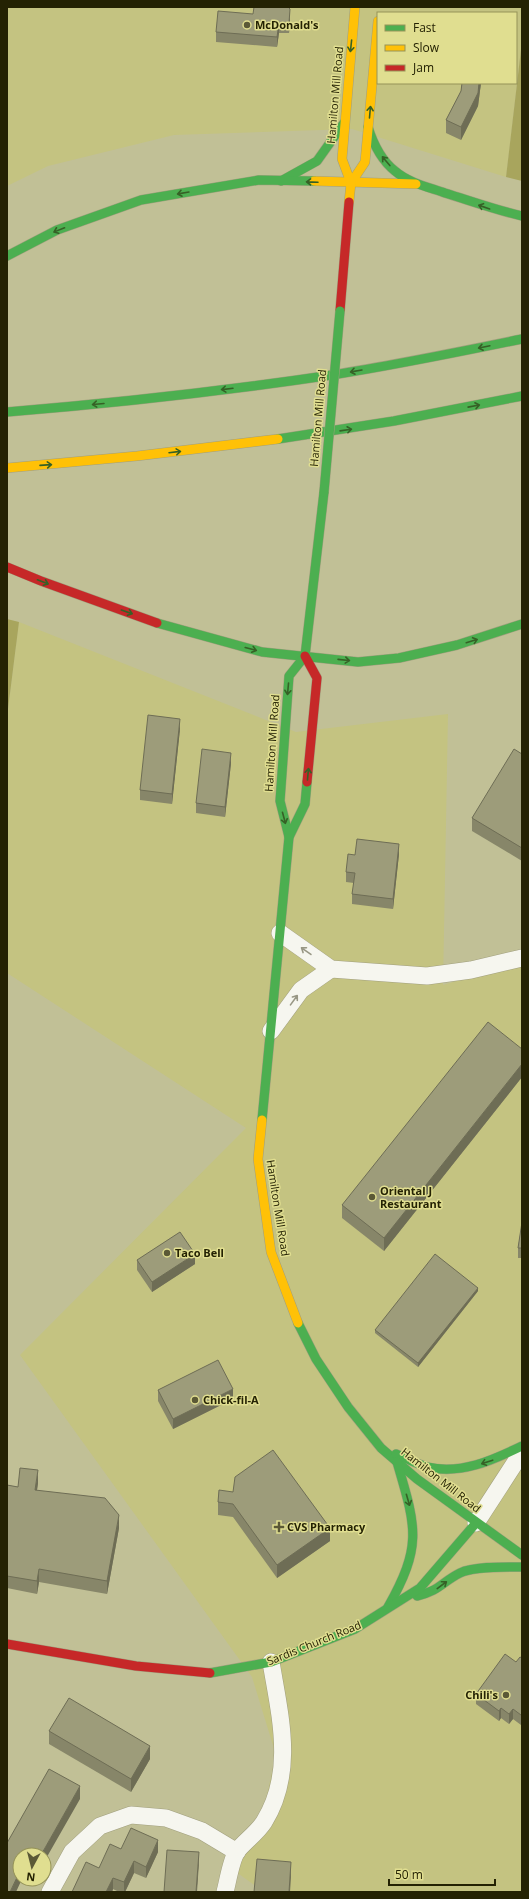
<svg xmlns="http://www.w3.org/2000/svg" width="529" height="1899" font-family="'Open Sans',sans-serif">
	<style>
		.built { fill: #c4c381; fill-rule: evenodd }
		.forest { fill: #a8a55d }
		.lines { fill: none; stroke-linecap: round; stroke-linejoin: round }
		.street-casing { stroke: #a19f7e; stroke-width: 18 }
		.fast-casing { stroke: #a19f7e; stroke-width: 10 }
		.slow-casing { stroke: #a19f7e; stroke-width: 10 }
		.jam-casing { stroke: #a19f7e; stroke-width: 10 }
		.street { stroke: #f6f6ef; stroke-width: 17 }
		.fast { stroke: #4caf50; stroke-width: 9 }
		.slow { stroke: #ffc107; stroke-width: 9 }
		.jam { stroke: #c62828; stroke-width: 9 }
		.fast-bridge-casing { stroke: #a19f7e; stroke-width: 10; stroke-linecap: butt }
		.fast-bridge { stroke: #4caf50; stroke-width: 9 }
		.wall { fill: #878669 }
		.shaded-wall { fill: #6e6d55 }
		.building { fill: #9d9c7a; stroke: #6e6d55 }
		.oneway { stroke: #366126 }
		.oneway2 { stroke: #989785 }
		.poi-dot { fill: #5b5936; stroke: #e0de90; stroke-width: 1.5 }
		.labels { text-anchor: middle; stroke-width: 3; stroke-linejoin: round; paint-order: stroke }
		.poi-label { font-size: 11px; font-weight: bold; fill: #242203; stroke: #e0de90; text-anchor: start }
		.street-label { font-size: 11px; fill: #242203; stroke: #e0de90 }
	</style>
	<rect width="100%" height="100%" fill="#c1c096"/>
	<g class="built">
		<path d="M7,7H522V41L506,177L352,129L174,135L48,166L7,186ZM378,13H516V83H378Z"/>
		<path d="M19,622L296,732L448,714L443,985L522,961V1892H264L225,1864L256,1843L276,1755L252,1677L20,1355L246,1128L7,973V718Z"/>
	</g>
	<g class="forest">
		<path d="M522,41V181L506,177Z"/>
		<path d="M7,619L19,622L7,717Z"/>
	</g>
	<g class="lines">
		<defs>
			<g id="street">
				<path d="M280,933L331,969L427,976L471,970L522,958"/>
				<path d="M271,1031L301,990L331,969"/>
				<path d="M476,1523L522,1452"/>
				<path d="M50,1892L72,1852L100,1826L131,1815L166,1818L202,1831L237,1852"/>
				<path d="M225,1892C228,1881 231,1860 237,1851C245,1841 257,1833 264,1822C295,1772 280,1716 271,1662"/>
			</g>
			<g id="fast">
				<path d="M368,127C373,143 381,160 395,171C409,183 428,187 445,193C471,201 496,210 522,216"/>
				<path d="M281,181L317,161L344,123"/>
				<path d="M7,256L57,230L141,200L259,180L314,181"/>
				<path d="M7,412C116,403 224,391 332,375C396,365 459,352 522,339"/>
				<path d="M278,439L394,421L522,396"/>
				<path d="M157,623L262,652L358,662L399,658L457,645L522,624"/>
				<path d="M289,837L280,801L289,676L305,656L324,492"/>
				<path d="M262,1120L289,837L305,804L307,782"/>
				<path d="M298,1323L316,1359L348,1407L381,1448L417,1479L522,1555"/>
				<path d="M396,1454C406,1458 417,1464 427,1467C461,1475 493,1460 522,1446"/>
				<path d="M417,1596C439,1591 442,1582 460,1573C474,1566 506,1567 522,1567"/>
				<path d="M388,1607C423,1545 416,1527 397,1462"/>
				<path d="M210,1673L271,1662L355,1629L420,1588L476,1523"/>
			</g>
			<g id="slow">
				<path d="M314,181L416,184"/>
				<path d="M351,183L365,162L378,21"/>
				<path d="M349,202L351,183L342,159L355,7"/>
				<path d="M7,468L137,456L278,439"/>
				<path d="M262,1120L258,1159L271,1252L298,1323"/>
			</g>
			<g id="jam">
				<path d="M340,311L349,202"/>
				<path d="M7,567L41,581L157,623"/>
				<path d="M305,656L317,678L307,782"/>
				<path d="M7,1644L136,1666L210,1673"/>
			</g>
		</defs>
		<use href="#street" class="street-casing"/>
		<use href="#fast" class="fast-casing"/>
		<use href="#slow" class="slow-casing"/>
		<use href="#jam" class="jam-casing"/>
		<use href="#street" class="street"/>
		<use href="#fast" class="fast"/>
		<use href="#slow" class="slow"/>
		<use href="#jam" class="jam"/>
		<defs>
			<path id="fast-bridge" d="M324,492L340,311"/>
		</defs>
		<use href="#fast-bridge" class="fast-bridge-casing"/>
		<use href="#fast-bridge" class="fast-bridge"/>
	</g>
	<g class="wall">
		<path d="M253,14L290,19L289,33H279L277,47L216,42V32Z"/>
		<path d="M462,83H481L478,106L461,140L446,133V120L461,91Z"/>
		<path d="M180,729L172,804L140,800V790Z"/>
		<path d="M522,754V861L472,831V818Z"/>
		<path d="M231,763L225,817L196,813V803Z"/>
		<path d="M399,854L393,909L352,904V894L354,883L346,882V872L355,855Z"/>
		<path d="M522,1049V1077L384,1251L342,1218V1205Z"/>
		<path d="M522,1222V1258H518V1248Z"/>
		<path d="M137,1260L195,1264L152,1292L137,1270Z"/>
		<path d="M478,1291L418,1367L375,1333V1330Z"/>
		<path d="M158,1390L233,1399L173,1429L158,1401Z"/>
		<path d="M38,1483L37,1490L119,1528L107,1594L39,1582L37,1594L7,1588V1485L18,1487Z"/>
		<path d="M219,1490L330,1541L277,1578L233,1517L218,1515V1502Z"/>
		<path d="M522,1658V1724L521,1725L513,1719L509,1724L501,1718L499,1721L476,1704V1694L516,1662Z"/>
		<path d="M49,1731L150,1759L131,1792L49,1744Z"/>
		<path d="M121,1849L158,1852L146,1878L134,1873L125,1892H119L113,1889L112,1892H72Z"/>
		<path d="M26,1879H34L33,1882Z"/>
	</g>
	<g class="shaded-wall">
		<path d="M290,9V19L289,33V23Z"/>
		<path d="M279,23V33L277,47V37Z"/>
		<path d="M479,83H481L478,106L461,140V127Z"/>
		<path d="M180,719V729L172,804V794Z"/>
		<path d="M231,753V763L225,817V807Z"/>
		<path d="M399,844V854L393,909V899Z"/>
		<path d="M522,1064V1077L384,1251V1238Z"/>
		<path d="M195,1254V1264L152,1292V1282Z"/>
		<path d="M478,1288V1291L418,1367V1363Z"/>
		<path d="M233,1389V1399L173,1429V1419Z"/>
		<path d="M38,1470V1483L35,1503V1490Z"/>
		<path d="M119,1515V1528L107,1594V1581Z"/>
		<path d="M330,1528V1541L277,1578V1565Z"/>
		<path d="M39,1569V1582L37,1594V1581Z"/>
		<path d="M501,1708V1718L499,1721V1711Z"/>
		<path d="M513,1709V1719L509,1724V1714Z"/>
		<path d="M522,1714V1724L521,1725V1715Z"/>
		<path d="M150,1746V1759L131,1792V1779Z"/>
		<path d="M80,1786V1799L44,1862V1855H41Z"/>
		<path d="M158,1840V1852L146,1878V1867Z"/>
		<path d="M199,1852V1862L197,1892H196Z"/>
		<path d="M134,1861V1873L125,1892H124V1882Z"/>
		<path d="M291,1862V1875L290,1892H289Z"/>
		<path d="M20,1871V1879H22L16,1892H10Z"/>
		<path d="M113,1878V1889L112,1892H106Z"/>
	</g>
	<g class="building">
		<path d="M254,7H288L290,9L289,23H279L277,37L216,32L218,11L253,14Z"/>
		<path d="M462,83H479L478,93L461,127L446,120L461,91Z"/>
		<path d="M148,715L180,719L172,794L140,790Z"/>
		<path d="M202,749L231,753L225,807L196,803Z"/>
		<path d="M514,749L522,754V848L472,818Z"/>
		<path d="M357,839L399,844L393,899L352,894L355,873L346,872L348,854L355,855Z"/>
		<path d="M488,1022L522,1049V1064L384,1238L342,1205Z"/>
		<path d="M522,1222V1248H518Z"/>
		<path d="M180,1232L195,1254L152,1282L137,1260Z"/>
		<path d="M435,1254L478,1288L418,1363L375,1330Z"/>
		<path d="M218,1360L233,1389L173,1419L158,1390Z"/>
		<path d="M273,1450L330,1528L277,1565L233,1504L218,1502L219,1490L233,1492L235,1477Z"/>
		<path d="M20,1468L38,1470L35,1490L105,1498L119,1515L107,1581L39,1569L37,1581L7,1576V1485L18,1487Z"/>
		<path d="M505,1654L516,1662L520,1657L522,1658V1714L521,1715L513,1709L509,1714L501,1708L499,1711L476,1694Z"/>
		<path d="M69,1698L150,1746L131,1779L49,1731Z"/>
		<path d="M49,1769L80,1786L41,1855H20V1871L10,1892H7V1843Z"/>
		<path d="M131,1828L158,1840L146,1867L134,1861L124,1882L113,1878L106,1892H72L86,1862L99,1868L110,1844L121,1849Z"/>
		<path d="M167,1850L199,1852L196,1892H164Z"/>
		<path d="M257,1859L291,1862L289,1892H254Z"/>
	</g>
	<defs><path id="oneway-shaft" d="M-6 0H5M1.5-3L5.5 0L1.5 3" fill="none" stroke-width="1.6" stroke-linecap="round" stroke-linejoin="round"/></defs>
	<g class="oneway">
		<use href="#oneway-shaft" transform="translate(351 46) rotate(96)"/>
		<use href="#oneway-shaft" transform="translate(370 112) rotate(-85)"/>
		<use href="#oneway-shaft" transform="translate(386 161) rotate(-130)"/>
		<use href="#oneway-shaft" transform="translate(312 182) rotate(-178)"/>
		<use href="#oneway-shaft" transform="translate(183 193) rotate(170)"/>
		<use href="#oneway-shaft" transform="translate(484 207) rotate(-161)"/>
		<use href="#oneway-shaft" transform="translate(59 230) rotate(158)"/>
		<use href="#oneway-shaft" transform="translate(484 347) rotate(168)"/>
		<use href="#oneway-shaft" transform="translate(356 371) rotate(170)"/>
		<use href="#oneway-shaft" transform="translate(227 389) rotate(173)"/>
		<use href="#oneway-shaft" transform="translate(98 404) rotate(175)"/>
		<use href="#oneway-shaft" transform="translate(474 406) rotate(-11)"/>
		<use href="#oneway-shaft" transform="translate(346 430) rotate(-8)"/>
		<use href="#oneway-shaft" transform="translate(175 452) rotate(-7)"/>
		<use href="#oneway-shaft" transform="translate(46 465) rotate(-4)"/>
		<use href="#oneway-shaft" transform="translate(43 582) rotate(21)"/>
		<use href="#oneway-shaft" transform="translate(127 612) rotate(19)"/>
		<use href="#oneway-shaft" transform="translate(472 641) rotate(-17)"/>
		<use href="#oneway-shaft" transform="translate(251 649) rotate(15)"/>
		<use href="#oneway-shaft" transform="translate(344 660) rotate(6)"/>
		<use href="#oneway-shaft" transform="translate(288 689) rotate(95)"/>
		<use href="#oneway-shaft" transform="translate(308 774) rotate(-85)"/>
		<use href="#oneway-shaft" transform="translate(284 818) rotate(75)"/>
		<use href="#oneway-shaft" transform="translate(487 1462) rotate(162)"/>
		<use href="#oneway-shaft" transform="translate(408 1500) rotate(74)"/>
		<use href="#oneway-shaft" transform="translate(442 1585) rotate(-37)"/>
	</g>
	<g class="oneway2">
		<use href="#oneway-shaft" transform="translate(306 951) rotate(-145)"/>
		<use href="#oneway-shaft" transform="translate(294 1000) rotate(-54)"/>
	</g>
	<g class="poi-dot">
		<circle cx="247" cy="25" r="4"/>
		<circle cx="372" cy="1197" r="4"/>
		<circle cx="167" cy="1253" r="4"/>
		<circle cx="195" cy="1400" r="4"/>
		<path d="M277 1521h4v4h4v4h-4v4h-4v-4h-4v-4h4z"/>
		<circle cx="506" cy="1695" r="4"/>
	</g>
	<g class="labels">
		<g class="poi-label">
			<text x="255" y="29">McDonald's</text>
			<text x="380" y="1195">Oriental J<tspan x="380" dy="13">Restaurant</tspan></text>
			<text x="175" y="1257">Taco Bell</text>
			<text x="203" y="1404">Chick-fil-A</text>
			<text x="287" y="1531">CVS Pharmacy</text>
			<text x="498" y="1699" text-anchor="end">Chili's</text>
		</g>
		<g class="street-label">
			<text transform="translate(335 95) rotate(-85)" y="4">Hamilton Mill Road</text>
			<text transform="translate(318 418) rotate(-85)" y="4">Hamilton Mill Road</text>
			<text transform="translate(272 743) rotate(-86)" y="4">Hamilton Mill Road</text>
			<text transform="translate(278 1208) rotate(81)" y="4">Hamilton Mill Road</text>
			<text transform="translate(441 1480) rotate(38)" y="4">Hamilton Mill Road</text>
			<text transform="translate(314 1643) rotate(-22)" y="4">Sardis Church Road</text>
		</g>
	</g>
	<rect width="529" height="1899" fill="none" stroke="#242203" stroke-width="16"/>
	<rect x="377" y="12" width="140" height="72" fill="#e0de90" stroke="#959358"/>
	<rect x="385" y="25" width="20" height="6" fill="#4caf50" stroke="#959358"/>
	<text x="413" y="32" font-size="12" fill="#242203">Fast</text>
	<rect x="385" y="45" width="20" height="6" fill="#ffc107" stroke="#959358"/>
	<text x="413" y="52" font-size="12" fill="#242203">Slow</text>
	<rect x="385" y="65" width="20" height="6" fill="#c62828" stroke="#959358"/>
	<text x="413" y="72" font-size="12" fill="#242203">Jam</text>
	<g transform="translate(32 1867) rotate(187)"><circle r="19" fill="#e0de90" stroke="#959358"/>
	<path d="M0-3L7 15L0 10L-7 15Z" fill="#5b5936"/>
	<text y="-6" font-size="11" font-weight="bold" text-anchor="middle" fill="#242203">N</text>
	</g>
	<path d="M389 1879v6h106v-6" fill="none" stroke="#242203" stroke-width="2"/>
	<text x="395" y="1879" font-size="12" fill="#242203" stroke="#e0de90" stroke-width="3" paint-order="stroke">50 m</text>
</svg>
